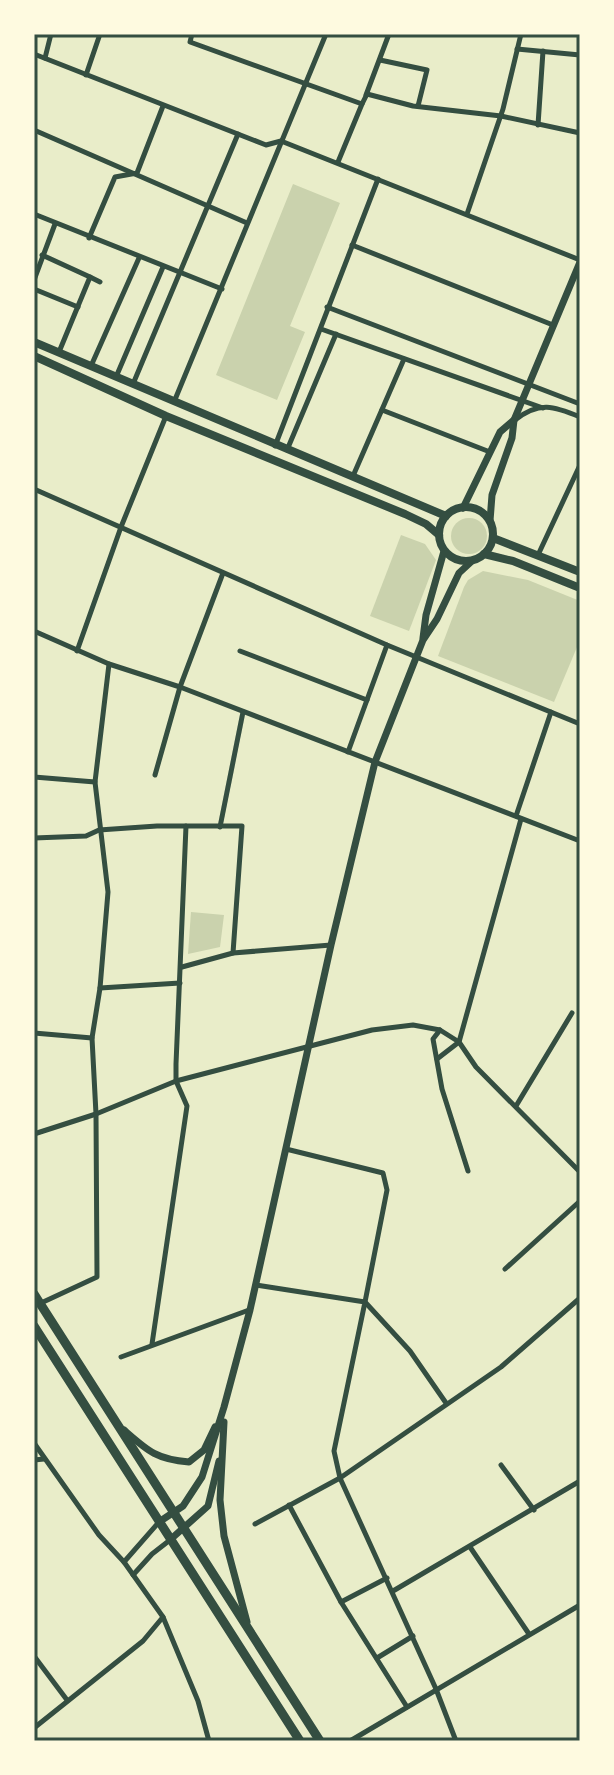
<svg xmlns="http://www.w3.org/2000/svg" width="614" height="1775" font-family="'Varela Round',sans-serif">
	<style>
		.green { fill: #cad2ad }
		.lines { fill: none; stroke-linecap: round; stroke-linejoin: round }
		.minor { stroke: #344e41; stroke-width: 5 }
		.tertiary { stroke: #344e41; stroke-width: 7 }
		.secondary { stroke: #344e41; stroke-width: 8 }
		.trunk { stroke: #344e41; stroke-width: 9 }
		.neatline { fill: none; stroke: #344e41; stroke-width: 3 }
	</style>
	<rect width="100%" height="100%" fill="#e9edc9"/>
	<g class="green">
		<path d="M293,184L340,203L290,326L305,332L277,400L216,375Z"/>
		<circle cx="469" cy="536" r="18"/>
		<path d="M401,535L425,544L436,560L409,631L370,616Z"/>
		<path d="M483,571L528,580L580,601V640L554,702L438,656L464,587L468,580Z"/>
		<path d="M191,912L224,915L220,947L188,954Z"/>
	</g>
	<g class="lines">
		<g class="minor">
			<path d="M192,34L190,42L362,104L367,94L413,106L501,116L580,133"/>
			<path d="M517,49L580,55"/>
			<path d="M34,54L266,145L281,141L580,260"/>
			<path d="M45,58L51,34"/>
			<path d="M380,60L427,70L418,106"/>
			<path d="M86,75L100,34"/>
			<path d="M366,95L389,34"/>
			<path d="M538,125L543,51"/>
			<path d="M34,130L247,223"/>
			<path d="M338,162L362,104"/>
			<path d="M34,214L222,289"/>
			<path d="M467,214L503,109L521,34"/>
			<path d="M89,238L115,177L137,173L163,106"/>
			<path d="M352,245L553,325"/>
			<path d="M42,255L90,277L59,352"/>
			<path d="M90,277L100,282"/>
			<path d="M34,280L55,224"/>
			<path d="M34,289L78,307"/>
			<path d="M327,307L580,404"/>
			<path d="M321,329L543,408"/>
			<path d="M91,366L139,258"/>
			<path d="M116,377L163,267"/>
			<path d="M133,384L238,134"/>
			<path d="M174,402L326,34"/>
			<path d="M382,410L490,452"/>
			<path d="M515,420C539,401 554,406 580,417"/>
			<path d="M275,446L378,179"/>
			<path d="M287,450L336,334"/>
			<path d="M353,476L404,359"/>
			<path d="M34,489L387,645L580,724"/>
			<path d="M538,555L580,465"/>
			<path d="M34,631L109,664L180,687L580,841"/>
			<path d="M77,651L121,527L166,416"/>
			<path d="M240,651L367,700"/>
			<path d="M348,752L387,645"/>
			<path d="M155,775L180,687L223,573"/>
			<path d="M34,777L95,782"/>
			<path d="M516,816L551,712"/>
			<path d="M521,819L459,1042L476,1067L580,1172"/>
			<path d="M220,827L243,712"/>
			<path d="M34,838L86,836L99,830L157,826H242L233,953"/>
			<path d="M182,967L233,953L331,945"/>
			<path d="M100,988L180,983"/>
			<path d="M440,1030L433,1039L442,1089L468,1171"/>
			<path d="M34,1033L92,1038"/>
			<path d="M516,1106L572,1013"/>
			<path d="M34,1134L96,1114L176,1081L372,1030L413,1025L440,1030L459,1042L437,1059"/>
			<path d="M286,1149L383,1173L387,1190L365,1302L410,1351L446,1403"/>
			<path d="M505,1269L580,1201"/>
			<path d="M256,1285L365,1302L334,1451L340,1478L501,1367L580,1298"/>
			<path d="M41,1303L97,1277L96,1114L92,1038L100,988L108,892L95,782L109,664"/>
			<path d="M152,1344L187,1106L176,1081V1064L186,826"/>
			<path d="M121,1357L249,1310"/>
			<path d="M34,1443L99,1535L124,1562L163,1617L198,1701L209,1741"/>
			<path d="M34,1460L44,1459"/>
			<path d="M501,1465L534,1510"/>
			<path d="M289,1505L341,1602L407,1707"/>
			<path d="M255,1524L340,1478L436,1689L456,1741"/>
			<path d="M470,1547L529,1634"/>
			<path d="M124,1562L159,1522"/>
			<path d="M133,1575L152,1554L170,1540"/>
			<path d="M393,1591L580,1481"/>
			<path d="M341,1602L387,1578"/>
			<path d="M34,1656L67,1700"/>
			<path d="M377,1658L413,1636"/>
			<path d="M34,1728L143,1641L163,1617"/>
			<path d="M350,1741L580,1605"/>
		</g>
		<g class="tertiary">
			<path d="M463,508L500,432L514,420"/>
			<path d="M490,521L492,495L512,438L514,420L580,262"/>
			<path d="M423,638L426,615L444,551"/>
			<path d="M224,1422L220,1500L224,1536L247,1622"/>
			<path d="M124,1430C148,1451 156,1459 189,1462L204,1450L215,1427"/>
			<path d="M159,1522L183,1506L202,1477L224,1407L250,1310L331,945L375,762L423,640L437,619L459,573L472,561"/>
			<path d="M171,1539L208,1506L219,1461"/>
		</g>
		<g class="secondary">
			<path d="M34,342L446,516"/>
			<path d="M34,356L166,416L405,514L426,524L439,535"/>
			<circle cx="466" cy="534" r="27"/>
			<path d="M493,538L580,572"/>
			<path d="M484,554L513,561L580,588"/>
		</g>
		<g class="trunk">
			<path d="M34,1294L320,1741"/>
			<path d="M34,1326L300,1741"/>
		</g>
	</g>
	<rect width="614" height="1775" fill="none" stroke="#fefae0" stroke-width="72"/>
	<rect x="36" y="36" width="542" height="1703" class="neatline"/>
</svg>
